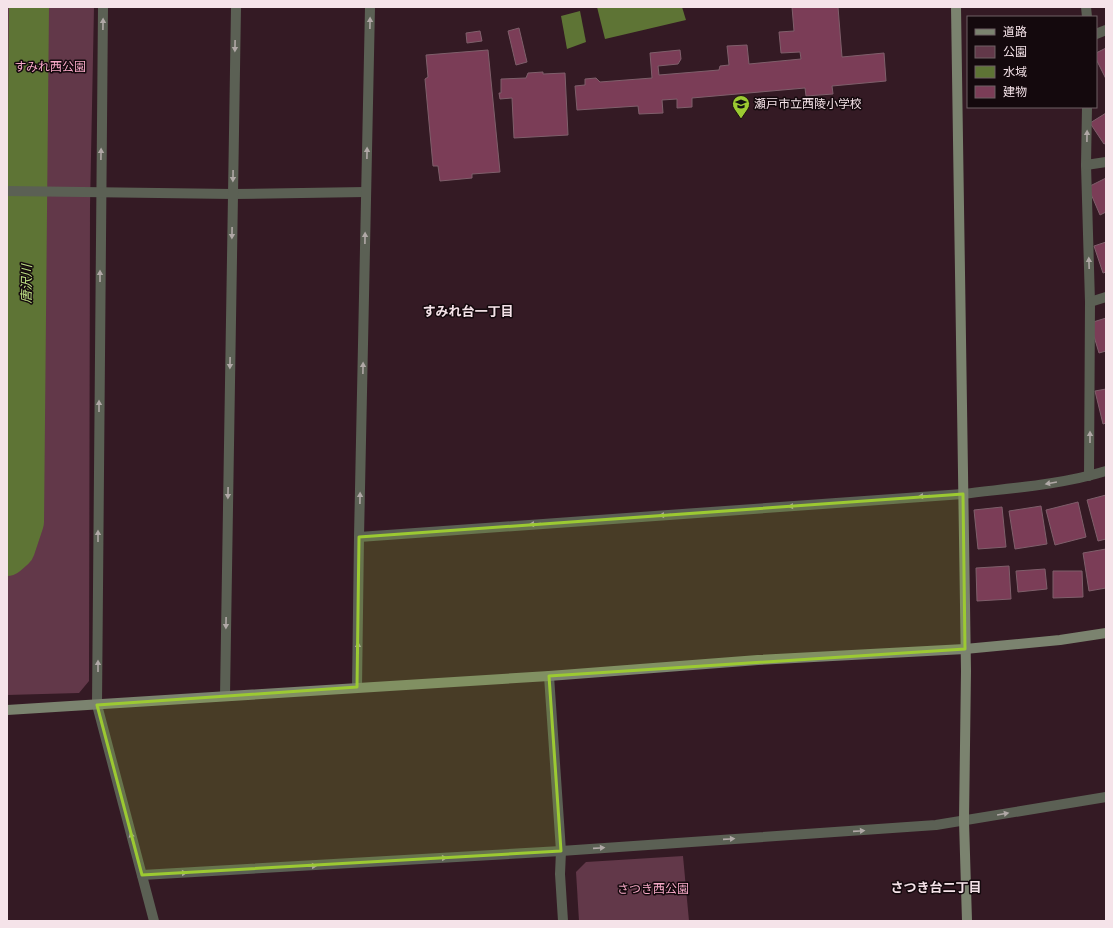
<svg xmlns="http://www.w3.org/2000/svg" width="1113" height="928" font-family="'Archivo Narrow','Noto Sans JP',sans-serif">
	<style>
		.green { fill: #623849 }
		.water { fill: #5e7435 }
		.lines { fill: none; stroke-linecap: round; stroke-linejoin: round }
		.river { stroke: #5e7435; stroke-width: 40 }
		.building { fill: #7b3d57; stroke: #7f5f6b }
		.street { stroke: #5b6054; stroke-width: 10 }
		.secondary { stroke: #7b836f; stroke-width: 10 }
		.oneway { fill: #b0a8a6 }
		.marked { fill: #9cca32; fill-opacity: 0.2; stroke: #9cca32; stroke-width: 3; stroke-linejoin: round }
		.labels { text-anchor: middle; stroke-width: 3; stroke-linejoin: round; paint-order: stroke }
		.park-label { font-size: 12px; fill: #f6a9c7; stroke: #14090d }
		.poi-label { font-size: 12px; fill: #f5e3e9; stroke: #14090d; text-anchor: start }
		.water-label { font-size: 13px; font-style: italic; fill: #bfe186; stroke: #14090d }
		.neighbourhood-label { font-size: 13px; font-weight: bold; fill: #f5e3e9; stroke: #14090d }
	</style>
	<rect width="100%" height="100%" fill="#341a24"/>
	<g class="green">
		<path d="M7,7H94L90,206L89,681L79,693L7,695Z"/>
		<path d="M683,856L689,921H579L576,872L586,862Z"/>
	</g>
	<g class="water">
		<path d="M597,7H682L686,20L605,39Z"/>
		<path d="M580,11L586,42L567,49L561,16Z"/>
	</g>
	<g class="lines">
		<path class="river" d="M7,556L15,549L24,522L29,7"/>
	</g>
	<g class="building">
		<path d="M792,7H838L842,57L884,53L886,81L832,86L833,94L806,96L805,88L692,98V107L677,108V99L662,100L663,113L639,114L638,106L577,110L575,86L585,85V79L596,78L600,82L652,78L650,53L680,50L681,59L678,64L658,66L659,75L719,70L720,66L729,65L727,46L747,45L749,64L801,59L800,52L781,53L779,32L794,31Z"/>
		<path d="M519,28L527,62L516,65L508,31Z"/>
		<path d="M480,31L482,41L467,43L466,33Z"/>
		<path d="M1106,48V79L1096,59V53Z"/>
		<path d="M488,50L500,172L472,174V178L440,181L438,166H433L425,79L428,77L426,55Z"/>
		<path d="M543,72V74L565,73L568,135L514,138L512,98L500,99L499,93H501V79L526,78L528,73Z"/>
		<path d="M1106,113V143L1104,144L1090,123Z"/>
		<path d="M1106,178V212L1100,215L1088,187Z"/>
		<path d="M1106,242V272L1103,273L1094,246Z"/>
		<path d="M1106,318V351L1099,353L1090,323Z"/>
		<path d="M1106,389V423L1103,424L1095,391Z"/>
		<path d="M1106,495V539L1098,541L1087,500Z"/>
		<path d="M1078,502L1086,537L1055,545L1046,510Z"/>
		<path d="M1041,506L1047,544L1015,549L1009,511Z"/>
		<path d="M1002,507L1006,547L978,549L974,510Z"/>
		<path d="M1106,549V588L1089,591L1083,553Z"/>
		<path d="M1009,566L1011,599L977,601L976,568Z"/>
		<path d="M1045,569L1047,589L1018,592L1016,571Z"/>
		<path d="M1053,571H1082L1083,597L1053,598Z"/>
	</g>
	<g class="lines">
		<g class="street">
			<path d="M103,7L97,705L154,921"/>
			<path d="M1086,7L1087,17"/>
			<path d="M1096,34L1106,30"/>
			<path d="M1087,107L1086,165L1090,302L1089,476"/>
			<path d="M1086,165L1106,162"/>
			<path d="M7,191L233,194L366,192"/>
			<path d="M1090,302L1106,297"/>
			<path d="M359,537L963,494C1011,488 1060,485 1106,471"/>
			<path d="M549,676L561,851L560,874L563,921"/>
			<path d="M357,687L359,537L370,7"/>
			<path d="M225,696L236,7"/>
			<path d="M142,875L561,851L936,825L1106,797"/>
		</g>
		<g class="secondary">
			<path d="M956,7L966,671L964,821L967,921"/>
			<path d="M7,710L549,676L758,660L965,649L1060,640L1106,633"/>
		</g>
	</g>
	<defs><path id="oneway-solid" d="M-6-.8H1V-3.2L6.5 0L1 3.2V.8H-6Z"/></defs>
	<g class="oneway">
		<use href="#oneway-solid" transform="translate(370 23) rotate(-89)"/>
		<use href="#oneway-solid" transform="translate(103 24) rotate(-89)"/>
		<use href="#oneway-solid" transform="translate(235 46) rotate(91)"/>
		<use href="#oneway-solid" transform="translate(1087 136) rotate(-89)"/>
		<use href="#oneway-solid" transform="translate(367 153) rotate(-89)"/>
		<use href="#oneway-solid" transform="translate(101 154) rotate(-89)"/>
		<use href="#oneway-solid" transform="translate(233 176) rotate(91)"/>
		<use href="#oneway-solid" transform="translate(232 233) rotate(91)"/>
		<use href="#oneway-solid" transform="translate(365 238) rotate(-89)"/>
		<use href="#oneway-solid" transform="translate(1089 263) rotate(-92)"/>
		<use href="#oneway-solid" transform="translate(100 276) rotate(-90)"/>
		<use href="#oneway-solid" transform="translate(230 363) rotate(91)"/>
		<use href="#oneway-solid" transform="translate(363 368) rotate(-89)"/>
		<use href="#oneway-solid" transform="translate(99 406) rotate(-90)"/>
		<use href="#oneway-solid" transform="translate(1090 437) rotate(-90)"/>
		<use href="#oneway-solid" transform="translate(1051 483) rotate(170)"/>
		<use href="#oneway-solid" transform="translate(228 493) rotate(91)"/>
		<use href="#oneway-solid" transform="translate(924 496) rotate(176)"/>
		<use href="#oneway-solid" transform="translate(360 498) rotate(-89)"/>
		<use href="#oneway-solid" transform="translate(794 506) rotate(176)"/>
		<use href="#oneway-solid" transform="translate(665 515) rotate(176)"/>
		<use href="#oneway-solid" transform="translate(535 524) rotate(176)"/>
		<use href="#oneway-solid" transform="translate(98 536) rotate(-90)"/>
		<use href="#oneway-solid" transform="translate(226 623) rotate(91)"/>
		<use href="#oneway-solid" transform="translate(358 648) rotate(-89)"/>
		<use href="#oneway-solid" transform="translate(98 666) rotate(-90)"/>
		<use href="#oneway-solid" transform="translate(1003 814) rotate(-10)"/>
		<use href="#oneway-solid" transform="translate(859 831) rotate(-4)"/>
		<use href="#oneway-solid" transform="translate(132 838) rotate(-105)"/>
		<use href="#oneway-solid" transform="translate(729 839) rotate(-4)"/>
		<use href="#oneway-solid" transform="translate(599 848) rotate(-4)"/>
		<use href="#oneway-solid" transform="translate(441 858) rotate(-3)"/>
		<use href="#oneway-solid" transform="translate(311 866) rotate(-3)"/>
		<use href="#oneway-solid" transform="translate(181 873) rotate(-3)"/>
	</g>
	<path class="marked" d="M963,494L965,649L549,676L561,851L142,875L97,705L357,687L359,537Z"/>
	<defs>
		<symbol id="school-pin" viewBox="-11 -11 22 30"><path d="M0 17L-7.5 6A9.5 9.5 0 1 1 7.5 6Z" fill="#9cca32" stroke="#14090d"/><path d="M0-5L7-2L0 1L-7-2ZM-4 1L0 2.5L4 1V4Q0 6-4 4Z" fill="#111"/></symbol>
	</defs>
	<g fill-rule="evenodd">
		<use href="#school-pin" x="731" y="94" width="20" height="27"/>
	</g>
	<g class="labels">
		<g class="park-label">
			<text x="50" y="71">すみれ西公園</text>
			<text x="653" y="893">さつき西公園</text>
		</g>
		<g class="poi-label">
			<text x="754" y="108">瀬戸市立西陵小学校</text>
		</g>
		<g class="water-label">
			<text transform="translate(26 284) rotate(-89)" y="5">唐沢川</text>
		</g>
		<g class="neighbourhood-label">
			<text x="468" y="316">すみれ台一丁目</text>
			<text x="936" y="892">さつき台二丁目</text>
		</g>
	</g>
	<rect width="1113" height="928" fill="none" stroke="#f5e3e9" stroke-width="16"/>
	<rect x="967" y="16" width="130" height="92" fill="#14090d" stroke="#6e6065"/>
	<rect x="975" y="29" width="20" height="6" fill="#7b836f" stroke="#6e6065"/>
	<text x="1003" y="36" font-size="12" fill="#f5e3e9">道路</text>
	<rect x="975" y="46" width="20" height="12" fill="#623849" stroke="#6e6065"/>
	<text x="1003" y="56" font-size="12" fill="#f5e3e9">公園</text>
	<rect x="975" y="66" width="20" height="12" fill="#5e7435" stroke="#6e6065"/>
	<text x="1003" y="76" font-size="12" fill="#f5e3e9">水域</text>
	<rect x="975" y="86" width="20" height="12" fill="#7b3d57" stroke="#6e6065"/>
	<text x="1003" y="96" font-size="12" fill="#f5e3e9">建物</text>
</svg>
